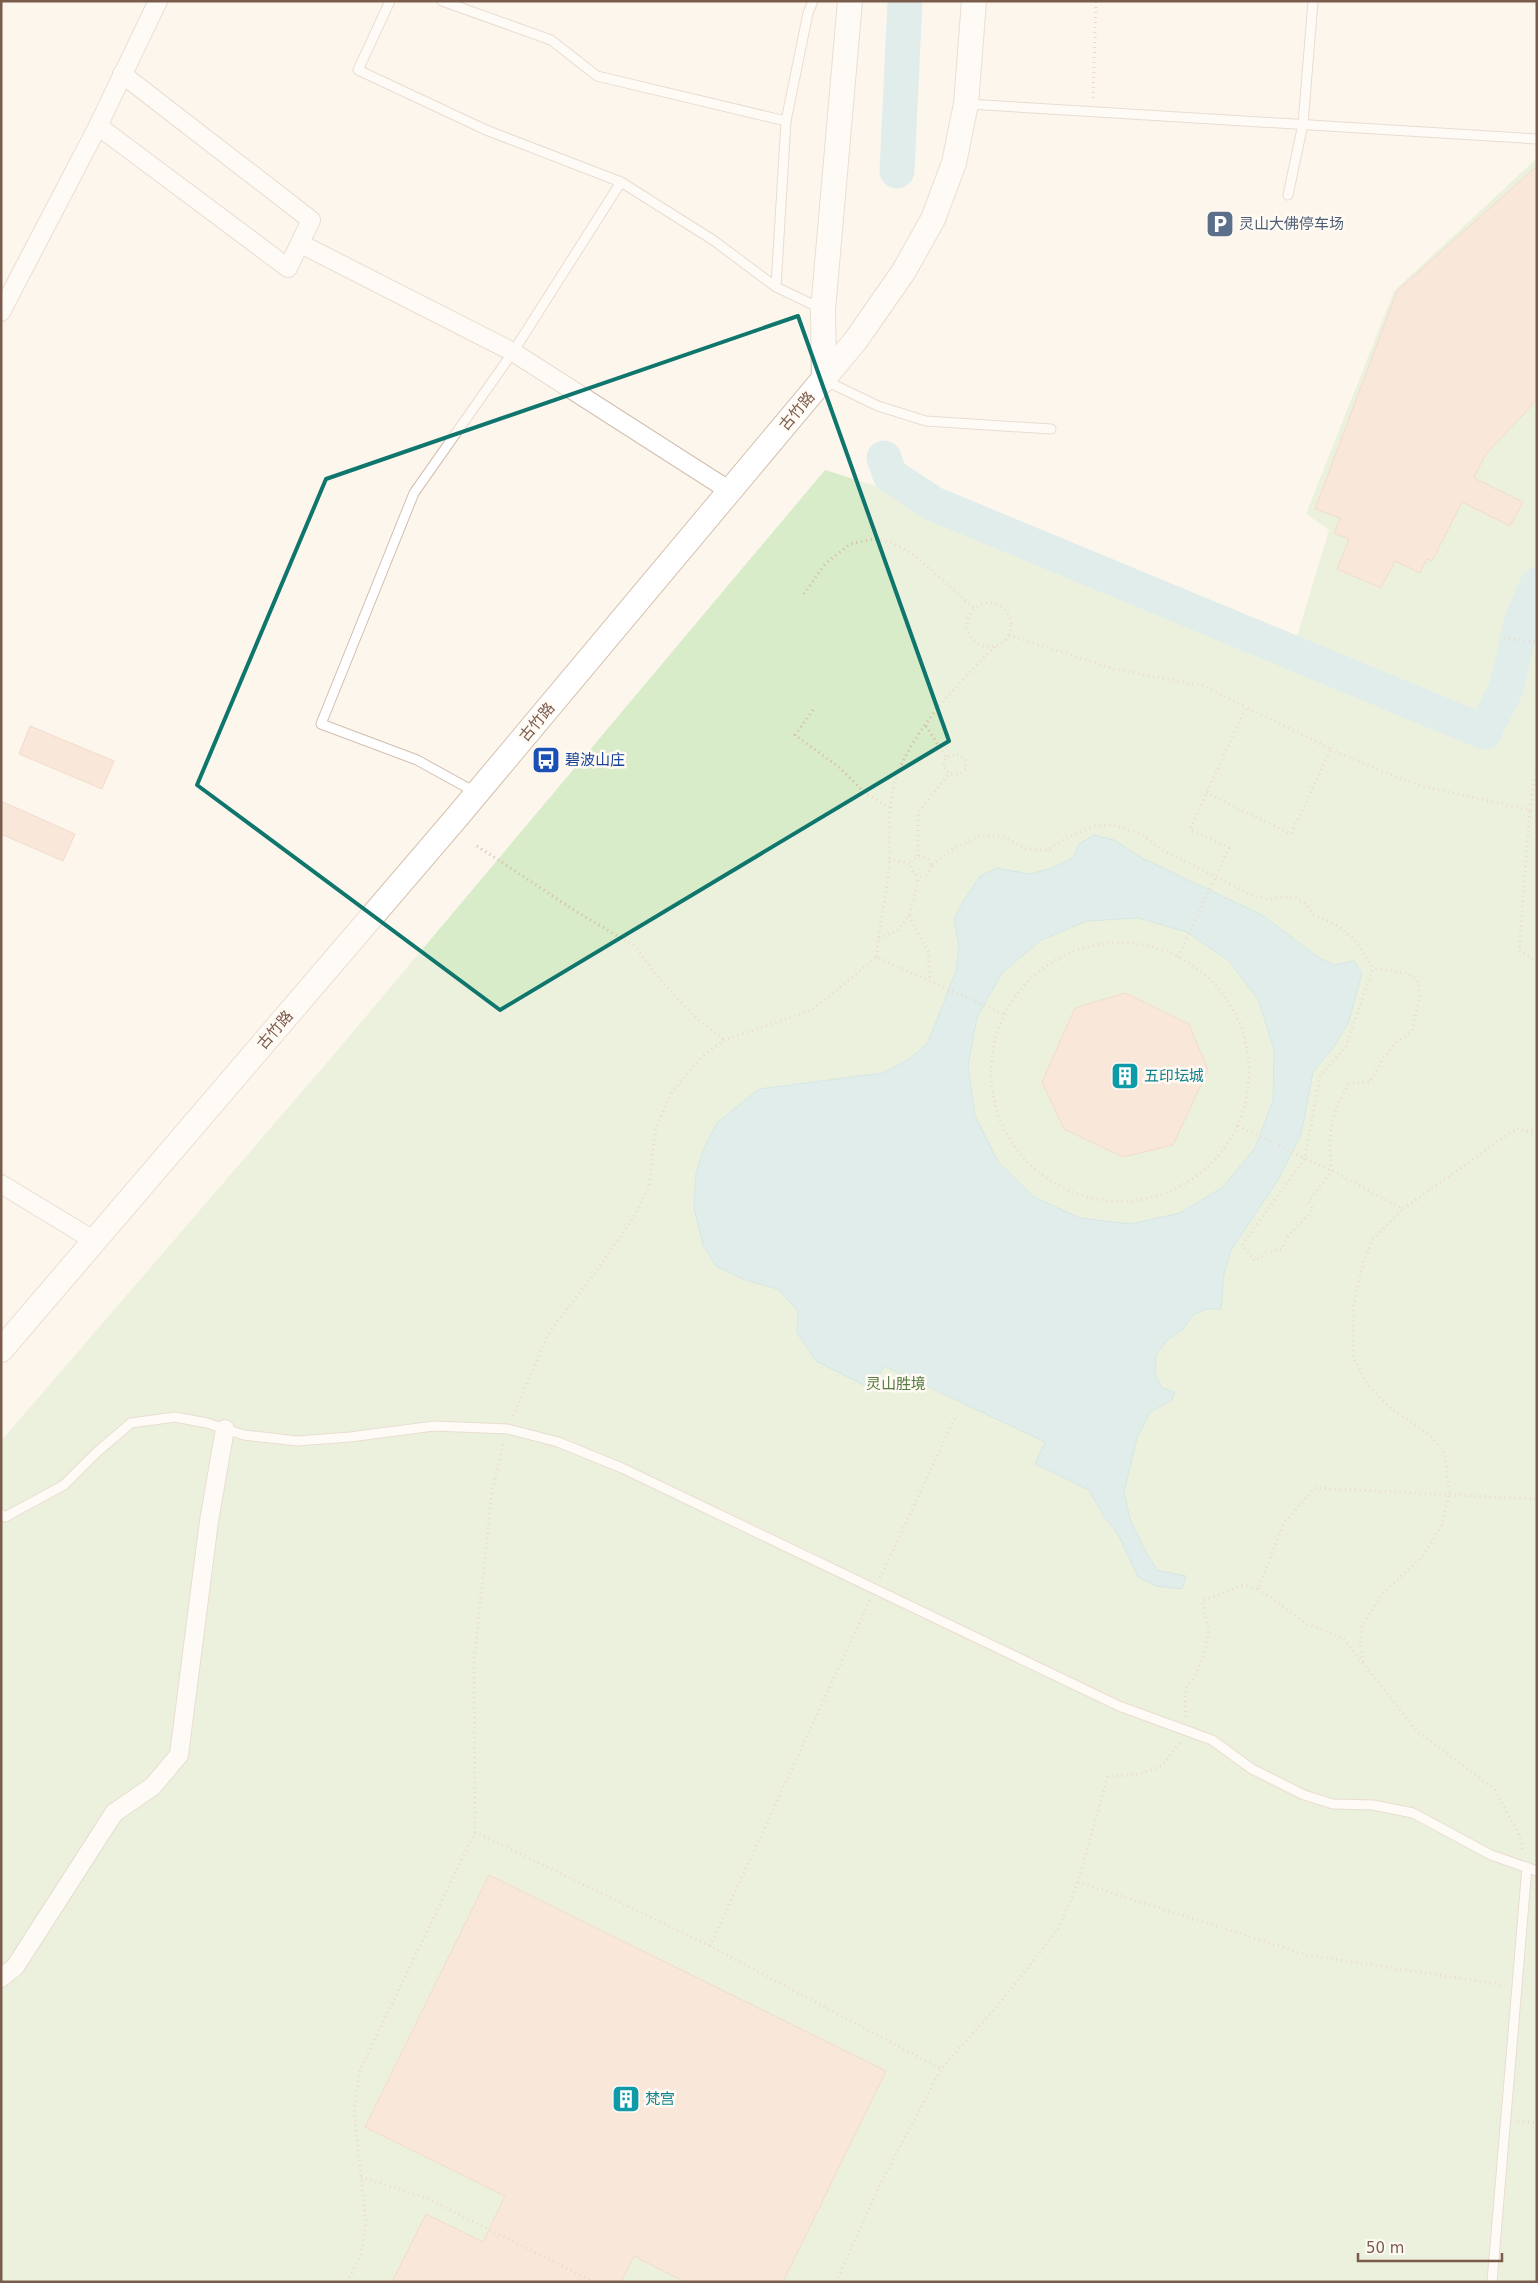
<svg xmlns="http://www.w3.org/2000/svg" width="1538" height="2283" font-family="'DejaVu Sans','Noto Sans SC',sans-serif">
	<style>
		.green { fill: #d8ecc9 }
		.water { fill: #bfe3e8; stroke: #a5d3da; fill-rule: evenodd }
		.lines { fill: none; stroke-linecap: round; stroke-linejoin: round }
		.river { stroke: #bfe3e8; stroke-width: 35 }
		.building { fill: #f3d5c3; stroke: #e6bba3 }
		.lane-casing { stroke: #d1beb0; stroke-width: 11 }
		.street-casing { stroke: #d1beb0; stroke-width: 20 }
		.secondary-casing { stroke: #d6c0b0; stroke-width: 26 }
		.path { stroke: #d9b8a5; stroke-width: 3; stroke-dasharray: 1 4; stroke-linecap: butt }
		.lane { stroke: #fff; stroke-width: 9 }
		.street { stroke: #fff; stroke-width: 18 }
		.secondary { stroke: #fff; stroke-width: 24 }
		.marked { fill: none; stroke: #0f766e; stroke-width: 4; stroke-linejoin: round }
		.labels { text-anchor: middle; stroke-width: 5; stroke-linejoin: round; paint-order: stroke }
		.service-label { font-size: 15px; fill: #4e5e75; stroke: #fffaf3; text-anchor: start }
		.street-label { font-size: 15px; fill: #7a5c4d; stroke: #fffaf3 }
		.transit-label { font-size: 15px; fill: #164399; stroke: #fffaf3; text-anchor: start }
		.culture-label { font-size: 15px; fill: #0d838f; stroke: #fffaf3; text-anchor: start }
		.park-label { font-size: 15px; fill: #537a41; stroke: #fffaf3 }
	</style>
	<rect width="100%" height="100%" fill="#fdf6ec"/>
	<path class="green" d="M1537,158V2282H1V1441L336,1052L825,470L902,494L1291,656L1329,530L1306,514L1394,291Z"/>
	<path class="water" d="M1094,835L1114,840L1142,858L1262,915L1319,958L1335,965L1354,961L1362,973L1349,1021L1335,1045L1313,1072L1301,1135L1278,1180L1231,1250L1224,1274L1221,1309H1206L1193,1315L1183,1329L1167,1340L1156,1355L1155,1374L1162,1388L1175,1392L1171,1401L1151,1411L1137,1438L1124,1492L1130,1519L1145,1550L1157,1570L1186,1576L1182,1589L1156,1586L1138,1577L1119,1536L1103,1515L1089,1490L1035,1464L1045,1442L884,1366L872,1389L816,1361L797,1333L798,1311L778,1289L745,1280L716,1266L703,1245L694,1208L696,1173L703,1151L717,1123L759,1089L883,1073L909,1059L927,1044L939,1015L956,971L959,946L954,920L961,905L980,876L997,868L1030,874L1052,868L1074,857L1079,844ZM1138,918L1187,932L1229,961L1259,1001L1274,1050L1273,1100L1255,1148L1223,1187L1180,1213L1131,1224L1080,1218L1034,1197L998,1162L975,1116L968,1066L977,1017L1002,973L1041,940L1087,921Z"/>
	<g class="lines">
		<g class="river">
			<path d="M897,171L905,1"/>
			<path d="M884,458L890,475L934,504L1484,732L1506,689L1522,620L1537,585"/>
		</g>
	</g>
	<g class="building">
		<path d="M1537,166V400L1485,455L1474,478L1523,502L1510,526L1462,502L1432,561L1427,559L1420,573L1395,561L1381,588L1337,569L1349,539L1334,533L1340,518L1315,509L1397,291Z"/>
		<path d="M30,726L114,761L102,789L19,754Z"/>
		<path d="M1,801L75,834L63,861L1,834Z"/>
		<path d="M1125,993L1189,1024L1208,1070L1173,1145L1123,1157L1064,1129L1042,1082L1075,1008Z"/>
		<path d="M489,1875L886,2071L783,2282H685L634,2256L621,2282H392L426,2214L483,2242L505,2196L365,2127Z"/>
	</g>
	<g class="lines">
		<defs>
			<g id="lane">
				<path d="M390,1L358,70L486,130L621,182L713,240L776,287"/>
				<path d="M442,1L551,40L597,76L786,121"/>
				<path d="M813,1L808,13L786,121L776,287L822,309"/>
				<path d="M968,104L1537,139"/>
				<path d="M1288,195L1303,124L1313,1"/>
				<path d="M824,380L878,406L926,421L1051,429"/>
				<path d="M475,792L417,760L321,724L414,493L513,352L621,182"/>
				<path d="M1,1514L5,1517L64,1485L97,1452L131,1423L175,1417L207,1423L244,1435L297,1441L350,1437L434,1426L508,1429L558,1442L622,1468L1119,1706L1212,1740L1252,1769L1304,1795L1333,1804L1373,1805L1413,1813L1491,1855L1537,1871"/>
				<path d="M1492,2282L1527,1867"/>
			</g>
			<g id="street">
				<path d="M98,126L288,268L311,220L122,74"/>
				<path d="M301,244L513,352L730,491"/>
				<path d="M1,312L98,126L158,1"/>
				<path d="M1,1184L95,1241"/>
				<path d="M1,1978L15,1967L114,1813L153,1786L179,1755L209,1521L225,1429"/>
			</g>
			<g id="secondary">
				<path d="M824,380L823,310L850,1"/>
				<path d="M1,1350L457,817L856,340L904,271L933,219L954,163L966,104L974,1"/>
			</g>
		</defs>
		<use href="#lane" class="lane-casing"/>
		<use href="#street" class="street-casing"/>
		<use href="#secondary" class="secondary-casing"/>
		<g class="path">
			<path d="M1093,98L1096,1"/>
			<path d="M804,594L825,564L850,544L873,539L891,542L914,555L974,608"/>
			<circle cx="989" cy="625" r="22"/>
			<path d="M1009,635L1114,669L1204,686L1246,707"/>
			<path d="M1504,638L1537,642"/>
			<path d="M813,710L795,735L840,768L865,793L892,809"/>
			<path d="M926,726L946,757"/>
			<path d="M1331,749L1364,764L1421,786L1530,810L1519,950L1537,962"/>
			<path d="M957,754L965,759L966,769L960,774H949L943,766L946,757Z"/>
			<path d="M1530,810L1537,762"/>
			<path d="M477,846L577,912L636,947L655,974L691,1013L724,1040"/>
			<circle cx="921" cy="866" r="10"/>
			<path d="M918,856V813L949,774"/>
			<path d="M889,859L911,864"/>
			<path d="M932,865L953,849L981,835L1004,837L1027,849L1048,850L1064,839L1095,826L1113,825L1141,834L1160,849L1252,895L1269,900L1281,897H1294L1306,904L1314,915L1337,925L1355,940L1373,968L1345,1049L1320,1075L1305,1158L1242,1245L1255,1261L1266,1253L1282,1249L1288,1236L1313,1210L1309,1201L1332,1171C1328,1134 1329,1114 1350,1083L1370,1082L1384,1057L1396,1043L1412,1031L1419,1000V982L1407,973L1373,968"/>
			<path d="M909,915L919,877"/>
			<path d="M879,938L897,931L909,915L928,952L930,979"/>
			<circle cx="1120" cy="1072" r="129"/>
			<path d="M877,957C878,930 885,904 888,877C891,846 886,812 895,782C910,732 960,681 997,645"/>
			<path d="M1178,957L1229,848L1190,829L1246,707L1331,749L1291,834L1206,793"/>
			<path d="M1238,1126L1338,1174L1403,1209L1517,1128L1537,1135"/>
			<path d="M1526,1131L1537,1128"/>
			<path d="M513,1416L548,1334L598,1269L633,1218L649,1187L656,1127L672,1092L702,1057L724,1040L812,1010L877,957L1003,1014"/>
			<path d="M880,1578L956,1416"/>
			<path d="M1258,1589L1307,1624L1343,1638L1417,1731L1494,1789L1520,1836L1523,1852"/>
			<path d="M1363,1662L1360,1646L1362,1626L1384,1592L1423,1556L1441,1527L1449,1494L1445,1454L1432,1437L1389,1407L1368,1385L1353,1357V1308L1363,1263L1373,1239L1403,1209"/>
			<path d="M1186,1717L1185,1689L1195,1676L1204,1655L1209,1631L1202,1601L1243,1585L1258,1589L1284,1523L1314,1488L1537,1499"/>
			<path d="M475,1832L710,1946L941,2069"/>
			<path d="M1078,1882L1307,1955L1504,1985"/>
			<path d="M710,1946L870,1600"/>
			<path d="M1518,2121L1537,2123"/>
			<path d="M361,2177L426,2198L594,2282"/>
			<path d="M347,2282L361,2254L366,2224L354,2109L360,2070L475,1832L474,1661L492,1490L504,1441"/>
			<path d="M836,2282L879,2187L941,2069L1000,2003L1059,1928L1078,1882L1108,1776L1136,1775L1162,1766L1180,1742"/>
		</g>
		<use href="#lane" class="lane"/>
		<use href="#street" class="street"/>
		<use href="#secondary" class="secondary"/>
	</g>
	<path d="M0 0H1538V2283H0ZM798,316L949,741L500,1010L197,785L326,479Z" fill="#fdf6ec" fill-opacity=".55" fill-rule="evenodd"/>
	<path class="marked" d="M798,316L949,741L500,1010L197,785L326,479Z"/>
	<defs>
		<symbol id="parking-square" viewBox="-11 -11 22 22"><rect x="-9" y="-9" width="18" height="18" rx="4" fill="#5c6f8a" stroke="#fffaf3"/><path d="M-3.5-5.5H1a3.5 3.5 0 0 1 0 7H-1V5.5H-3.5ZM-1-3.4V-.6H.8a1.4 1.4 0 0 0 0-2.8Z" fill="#fff"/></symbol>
		<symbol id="bus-square" viewBox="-11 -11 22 22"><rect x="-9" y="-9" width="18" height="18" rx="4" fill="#1a4fb4" stroke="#fffaf3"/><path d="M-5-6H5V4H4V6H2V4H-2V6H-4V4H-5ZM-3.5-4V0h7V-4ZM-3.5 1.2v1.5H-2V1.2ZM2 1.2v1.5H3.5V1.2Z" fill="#fff"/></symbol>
		<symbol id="building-square" viewBox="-11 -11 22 22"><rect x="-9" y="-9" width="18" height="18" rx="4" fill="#0f9aa8" stroke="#fffaf3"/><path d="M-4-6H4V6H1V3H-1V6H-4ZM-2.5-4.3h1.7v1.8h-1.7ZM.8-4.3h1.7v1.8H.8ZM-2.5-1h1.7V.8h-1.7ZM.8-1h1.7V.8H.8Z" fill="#fff"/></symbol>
	</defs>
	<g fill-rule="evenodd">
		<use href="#parking-square" x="1204" y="208" width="32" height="32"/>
		<use href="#bus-square" x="530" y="744" width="32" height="32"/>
		<use href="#building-square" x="1109" y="1060" width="32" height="32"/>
		<use href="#building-square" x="610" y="2083" width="32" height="32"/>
	</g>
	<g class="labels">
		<g class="service-label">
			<text x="1239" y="229">灵山大佛停车场</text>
		</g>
		<g class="street-label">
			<text transform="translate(797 411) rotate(-50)" y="5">古竹路</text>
			<text transform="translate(537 722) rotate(-50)" y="5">古竹路</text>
			<text transform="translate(275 1030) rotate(-49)" y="5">古竹路</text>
		</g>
		<g class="transit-label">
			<text x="565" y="765">碧波山庄</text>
		</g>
		<g class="culture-label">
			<text x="1144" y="1081">五印坛城</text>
			<text x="645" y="2104">梵宫</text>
		</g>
		<g class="park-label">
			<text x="896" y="1389">灵山胜境</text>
		</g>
	</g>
	<rect width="1538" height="2283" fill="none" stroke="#7a5c4d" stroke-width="5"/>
	<path d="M1358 2253v8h144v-8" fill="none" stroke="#7a5c4d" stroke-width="2.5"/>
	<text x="1366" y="2253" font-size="15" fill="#7a5c4d" stroke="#fffaf3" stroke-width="4" paint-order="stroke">50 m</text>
</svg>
